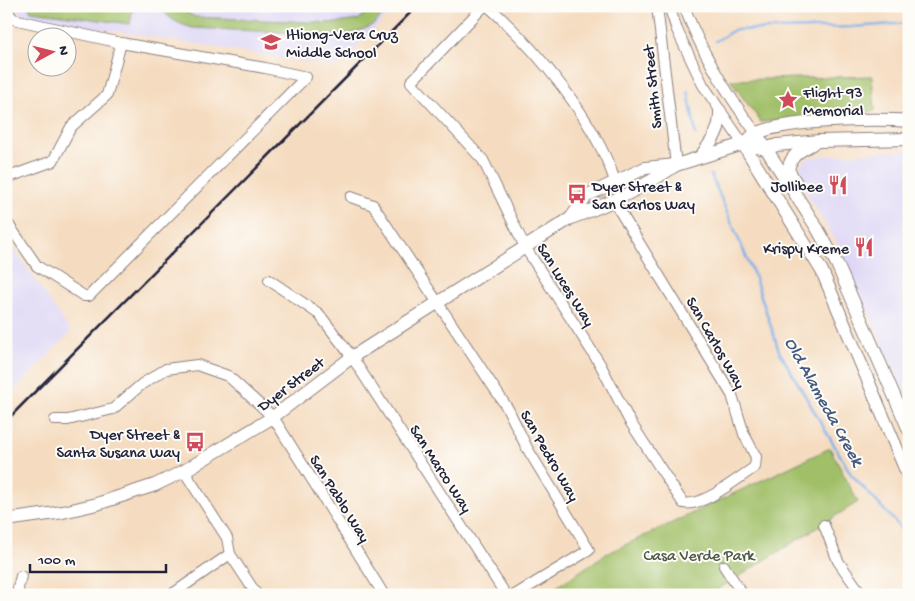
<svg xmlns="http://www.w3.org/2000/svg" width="915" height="601" font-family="'Gochi Hand',sans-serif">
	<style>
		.built { fill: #ddd5f6 }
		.green { fill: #a0bf67; stroke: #617051 }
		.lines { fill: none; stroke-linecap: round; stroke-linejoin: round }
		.stream { stroke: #7baee8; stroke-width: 2.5 }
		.minor-casing { stroke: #8c7f7e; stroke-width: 12 }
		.major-casing { stroke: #8c7f7e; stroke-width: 14 }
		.minor { stroke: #fff; stroke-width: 10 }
		.major { stroke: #fff; stroke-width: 12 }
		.rail { stroke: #22223b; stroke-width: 2.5 }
		.labels { text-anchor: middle; stroke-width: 4; stroke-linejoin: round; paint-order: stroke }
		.poi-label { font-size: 16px; fill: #22223b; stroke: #fdfcf7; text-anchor: start }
		.street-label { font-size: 16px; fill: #22223b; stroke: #fdfcf7 }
		.park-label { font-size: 16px; fill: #4e594a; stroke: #fdfcf7 }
		.water-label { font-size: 18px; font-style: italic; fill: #465a80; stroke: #fdfcf7 }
	</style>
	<rect width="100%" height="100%" fill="#fdfcf7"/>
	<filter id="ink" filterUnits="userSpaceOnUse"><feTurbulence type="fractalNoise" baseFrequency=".02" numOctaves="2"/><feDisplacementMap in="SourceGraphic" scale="10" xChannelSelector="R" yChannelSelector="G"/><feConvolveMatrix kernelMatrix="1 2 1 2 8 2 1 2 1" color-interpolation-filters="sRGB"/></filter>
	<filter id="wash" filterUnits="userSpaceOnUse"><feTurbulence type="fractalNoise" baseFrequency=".0096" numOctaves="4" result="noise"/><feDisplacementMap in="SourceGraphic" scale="20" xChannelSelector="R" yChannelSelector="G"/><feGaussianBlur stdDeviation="1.12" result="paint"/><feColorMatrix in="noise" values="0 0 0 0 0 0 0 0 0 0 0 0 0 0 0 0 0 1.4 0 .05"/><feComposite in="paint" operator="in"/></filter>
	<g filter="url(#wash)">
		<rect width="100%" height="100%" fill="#f5dcc0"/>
		<g class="built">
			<path d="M16,6H397L337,67L22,16Z"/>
			<path d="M909,150V404L837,243L799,181L798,171L804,160L817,156Z"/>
			<path d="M6,237L71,332L6,399Z"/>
		</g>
		<g class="green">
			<path d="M28,6H133L130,24L31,11Z"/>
			<path d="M159,6H175L195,17L335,23L358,20L374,6H388C379,27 359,33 338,35L193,28C178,24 169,19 159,6Z"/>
			<path d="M872,76L875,111L761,122L730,80Z"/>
			<path d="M830,448L858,502L709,595H544L606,554Z"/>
		</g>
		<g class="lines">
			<g class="stream">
				<path d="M716,41L734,30L852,27L909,23"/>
				<path d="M688,91L696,134"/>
				<path d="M711,175L754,275L779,351L851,474L899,526L909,541"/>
			</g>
		</g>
	</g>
	<g filter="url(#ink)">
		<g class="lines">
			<defs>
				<g id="minor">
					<path d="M484,6L411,82L483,160L525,247L600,364L629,420L683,503C702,508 738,478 755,467L756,457L744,434L732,395L613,200"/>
					<path d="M488,6C537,50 594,118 615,181"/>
					<path d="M657,6L676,165"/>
					<path d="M669,6L677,30L703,85L743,144"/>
					<path d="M684,6C701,52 727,94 756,133"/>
					<path d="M6,9L13,19L121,43L265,68L306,77L89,296H84L37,266L6,221"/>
					<path d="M6,173L9,177L53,161L71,127L107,95L121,43"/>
					<path d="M351,197L373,205L508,409L527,448L589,550L515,595"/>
					<path d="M269,280L319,314L352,357L506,595"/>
					<path d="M55,420H68L113,409L142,384L166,369L197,365L228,376L273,417L384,595"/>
					<path d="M184,471L227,538L230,554L257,595"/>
					<path d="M824,525L838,561L862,595"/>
					<path d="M724,566L743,595"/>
					<path d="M19,595L18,588L21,576"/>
					<path d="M171,595L230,554"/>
				</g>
				<g id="major">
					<path d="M756,133L817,228L837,264L909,430"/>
					<path d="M750,138C770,119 879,118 909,121"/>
					<path d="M743,144L822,271L909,478"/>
					<path d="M701,156C712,141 721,130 720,111"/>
					<path d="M796,183L788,170C791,155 799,151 812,144"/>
					<path d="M571,218L586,196L645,168L676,165L743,144L765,149L777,145L819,141L909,139"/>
					<path d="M6,520L63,512L97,504L155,485L184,471L273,417L352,357L571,218C607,205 644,187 676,165"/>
				</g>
			</defs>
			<use href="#minor" class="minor-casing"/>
			<use href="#major" class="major-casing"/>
			<use href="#minor" class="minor"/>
			<use href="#major" class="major"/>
			<path class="rail" d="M6,421L417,6"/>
		</g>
	</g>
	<defs>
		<symbol id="school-bare" viewBox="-9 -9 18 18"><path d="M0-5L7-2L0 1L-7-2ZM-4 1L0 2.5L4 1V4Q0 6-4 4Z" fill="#d1495b" stroke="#fdfcf7" stroke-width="2.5" paint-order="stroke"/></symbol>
		<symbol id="sight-bare" viewBox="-9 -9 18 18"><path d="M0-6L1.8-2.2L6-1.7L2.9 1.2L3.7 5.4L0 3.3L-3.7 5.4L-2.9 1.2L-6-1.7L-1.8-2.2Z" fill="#d1495b" stroke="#fdfcf7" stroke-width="2.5" paint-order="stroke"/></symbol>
		<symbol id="restaurant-bare" viewBox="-9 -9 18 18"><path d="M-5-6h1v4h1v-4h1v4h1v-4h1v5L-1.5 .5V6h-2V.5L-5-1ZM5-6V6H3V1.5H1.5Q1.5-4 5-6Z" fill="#d1495b" stroke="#fdfcf7" stroke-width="2.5" paint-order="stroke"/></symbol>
		<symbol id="bus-bare" viewBox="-9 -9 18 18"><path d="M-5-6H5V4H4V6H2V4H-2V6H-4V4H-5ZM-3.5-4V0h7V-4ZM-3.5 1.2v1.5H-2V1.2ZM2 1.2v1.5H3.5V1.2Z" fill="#d1495b" stroke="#fdfcf7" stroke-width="2.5" paint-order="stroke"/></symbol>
	</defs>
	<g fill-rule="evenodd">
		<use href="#school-bare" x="257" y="28" width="28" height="28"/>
		<use href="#sight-bare" x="774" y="86" width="28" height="28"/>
		<use href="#restaurant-bare" x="824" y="171" width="28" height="28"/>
		<use href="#bus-bare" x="563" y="180" width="28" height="28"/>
		<use href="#restaurant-bare" x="850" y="233" width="28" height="28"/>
		<use href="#bus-bare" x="181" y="428" width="28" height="28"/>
	</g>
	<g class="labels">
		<g class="poi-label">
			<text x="286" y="39">Itliong-Vera Cruz<tspan x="286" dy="18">Middle School</tspan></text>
			<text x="803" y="97">Flight 93<tspan x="803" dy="18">Memorial</tspan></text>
			<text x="592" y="191">Dyer Street &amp;<tspan x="592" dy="18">San Carlos Way</tspan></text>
			<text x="823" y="191" text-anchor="end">Jollibee</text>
			<text x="849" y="253" text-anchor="end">Krispy Kreme</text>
			<text x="180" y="439" text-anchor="end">Dyer Street &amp;<tspan x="180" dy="18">Santa Susana Way</tspan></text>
		</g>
		<g class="street-label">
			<text transform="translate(651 87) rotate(-96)" y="6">Smith Street</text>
			<text transform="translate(567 284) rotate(58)" y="6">San Luces Way</text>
			<text transform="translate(717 342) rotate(60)" y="6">San Carlos Way</text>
			<text transform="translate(290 383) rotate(-37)" y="6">Dyer Street</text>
			<text transform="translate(551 455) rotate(60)" y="6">San Pedro Way</text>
			<text transform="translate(442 468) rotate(57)" y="6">San Marco Way</text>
			<text transform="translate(341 498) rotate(58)" y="6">San Pablo Way</text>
		</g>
		<g class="park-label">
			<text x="699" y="560">Casa Verde Park</text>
		</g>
		<g class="water-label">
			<text transform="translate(825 401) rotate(61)" y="6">Old Alameda Creek</text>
		</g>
	</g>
	<rect width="915" height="601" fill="none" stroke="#fdfcf7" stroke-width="25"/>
	<g transform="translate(52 52) rotate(83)"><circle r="24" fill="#fdfcf7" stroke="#a5a5ac"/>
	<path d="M0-4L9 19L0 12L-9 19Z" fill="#d1495b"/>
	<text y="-8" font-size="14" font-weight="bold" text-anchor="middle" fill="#22223b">N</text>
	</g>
	<path d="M30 564v8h136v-8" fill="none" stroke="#22223b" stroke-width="2.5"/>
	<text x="38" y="564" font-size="15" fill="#22223b" stroke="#fdfcf7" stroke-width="4" paint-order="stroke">100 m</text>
</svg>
